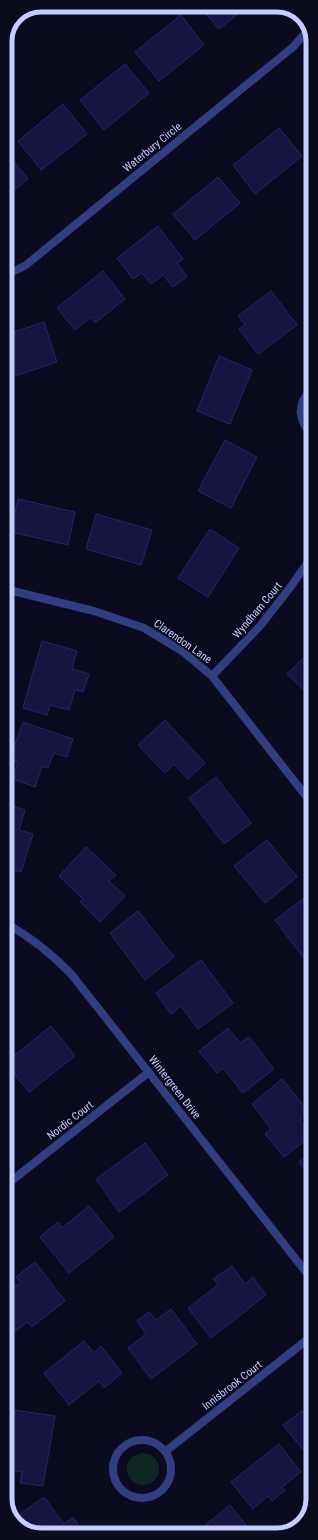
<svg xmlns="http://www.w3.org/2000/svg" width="318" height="1540" font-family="'Roboto Condensed',sans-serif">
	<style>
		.green { fill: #0d2822 }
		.building { fill: #151540; stroke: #25256e }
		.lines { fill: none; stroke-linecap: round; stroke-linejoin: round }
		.minor { stroke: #313e81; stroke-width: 8 }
		.labels { text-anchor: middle; stroke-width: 3.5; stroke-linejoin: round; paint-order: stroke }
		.street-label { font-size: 11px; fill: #c7ccff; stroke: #0a0b1e }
		.rim { fill: none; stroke: #c7ccff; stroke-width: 5 }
	</style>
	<rect width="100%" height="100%" fill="#0a0b1e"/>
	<circle class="green" cx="143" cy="1469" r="16"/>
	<g class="building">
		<path d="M199,5H249L219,29Z"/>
		<path d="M181,15L204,45L159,81L135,52Z"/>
		<path d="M125,64L149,93L104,130L80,100Z"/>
		<path d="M63,104L87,134L41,170L18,141Z"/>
		<path d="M279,128L302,156L255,194L233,165Z"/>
		<path d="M5,151L28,179L5,197Z"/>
		<path d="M218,177L240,203L195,240L173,214Z"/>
		<path d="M158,226L183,259L177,263L187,277L173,287L163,275L151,284L142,273L133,279L117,258Z"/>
		<path d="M103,271L125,299L95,323L91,317L75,330L57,308Z"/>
		<path d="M271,291L297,325L258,354L239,329L245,325L238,316Z"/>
		<path d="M44,322L57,362L12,377L9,366L5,368V332L13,329L14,332Z"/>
		<path d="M219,356L252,370L230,424L197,411Z"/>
		<path d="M225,440L257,457L231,508L198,491Z"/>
		<path d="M18,499L75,512L68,545L11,532Z"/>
		<path d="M96,514L152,530L141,565L86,549Z"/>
		<path d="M210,529L239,548L208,597L178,578Z"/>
		<path d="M42,641L77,651L72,669L89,674L83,692L75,690L69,710L50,705L47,715L23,708Z"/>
		<path d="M313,649V697L312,698L287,674Z"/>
		<path d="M165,720L205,763L188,779L174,764L165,773L138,745Z"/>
		<path d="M23,722L73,739L67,757L54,753L48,768L42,766L35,787L13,779L18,762L10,759Z"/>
		<path d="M216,777L251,823L224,844L189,798Z"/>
		<path d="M5,804L25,810L19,830L33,834L21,872L5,867Z"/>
		<path d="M267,840L297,877L265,903L234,866Z"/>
		<path d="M86,847L116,875L109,881L125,896L100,922L80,902L83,899L59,876Z"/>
		<path d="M311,893L313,896V962L309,965L275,920Z"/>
		<path d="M138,911L174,957L145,980L110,933Z"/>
		<path d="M201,960L233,1003L198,1029L181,1006L171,1014L156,993Z"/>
		<path d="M51,1026L75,1056L29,1092L5,1063Z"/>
		<path d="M228,1028L240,1043L249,1037L274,1069L243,1093L223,1068L217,1073L199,1051Z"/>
		<path d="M282,1079L309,1112L300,1120L312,1135L284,1157L265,1134L271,1129L252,1104Z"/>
		<path d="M145,1143L168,1175L119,1212L96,1179Z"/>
		<path d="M313,1151V1179L299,1162Z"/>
		<path d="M89,1206L114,1237L69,1273L40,1237L58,1222L62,1228Z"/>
		<path d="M35,1262L65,1301L32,1327L27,1322L15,1332L5,1319V1294L21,1282L16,1277Z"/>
		<path d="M232,1266L245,1284L253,1277L266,1295L211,1338L188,1308L218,1285L213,1279Z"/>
		<path d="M171,1309L197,1344L151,1379L128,1348L146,1334L137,1321L149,1312L156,1320Z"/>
		<path d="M84,1341L94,1353L101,1346L122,1373L104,1388L99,1381L69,1405L44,1373Z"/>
		<path d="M15,1410L55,1416L43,1486L20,1483L22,1472L5,1469V1448L9,1449Z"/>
		<path d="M313,1410V1460L312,1461L283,1425L302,1411L306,1416Z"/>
		<path d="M279,1444L301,1472L282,1487L285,1490L272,1501L268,1496L253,1509L231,1482Z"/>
		<path d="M44,1497L64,1524L73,1517L85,1535H37L16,1524L13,1519Z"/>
		<path d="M230,1505L254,1535H193Z"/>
	</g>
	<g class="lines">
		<g class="minor">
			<path d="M5,276L26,265L293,47L309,29"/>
			<path d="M313,388C296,403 297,420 313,436"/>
			<path d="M5,589L94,611L144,628L182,651L212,676L313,805"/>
			<path d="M212,676L260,626L289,589L313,555"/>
			<path d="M5,923C31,937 52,954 72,975L313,1281"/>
			<path d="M5,1186L149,1072"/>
			<circle cx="142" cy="1469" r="29"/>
			<path d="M166,1451L313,1335"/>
		</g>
	</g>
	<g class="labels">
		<g class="street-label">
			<text transform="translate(152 147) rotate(-39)" y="4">Waterbury Circle</text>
			<text transform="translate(257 610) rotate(-50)" y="4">Wyndham Court</text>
			<text transform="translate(183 641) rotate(35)" y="4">Clarendon Lane</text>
			<text transform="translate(175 1087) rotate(52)" y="4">Wintergreen Drive</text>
			<text transform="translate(70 1120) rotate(-38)" y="4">Nordic Court</text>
			<text transform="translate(232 1385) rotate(-38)" y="4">Innisbrook Court</text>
		</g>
	</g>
	<path d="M0 0H318V1540H0ZM41 12H277A29 29 0 0 1 306 41V1499A29 29 0 0 1 277 1528H41A29 29 0 0 1 12 1499V41A29 29 0 0 1 41 12Z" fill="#0a0b1e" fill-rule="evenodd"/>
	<path class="rim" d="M41 12H277A29 29 0 0 1 306 41V1499A29 29 0 0 1 277 1528H41A29 29 0 0 1 12 1499V41A29 29 0 0 1 41 12Z"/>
</svg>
